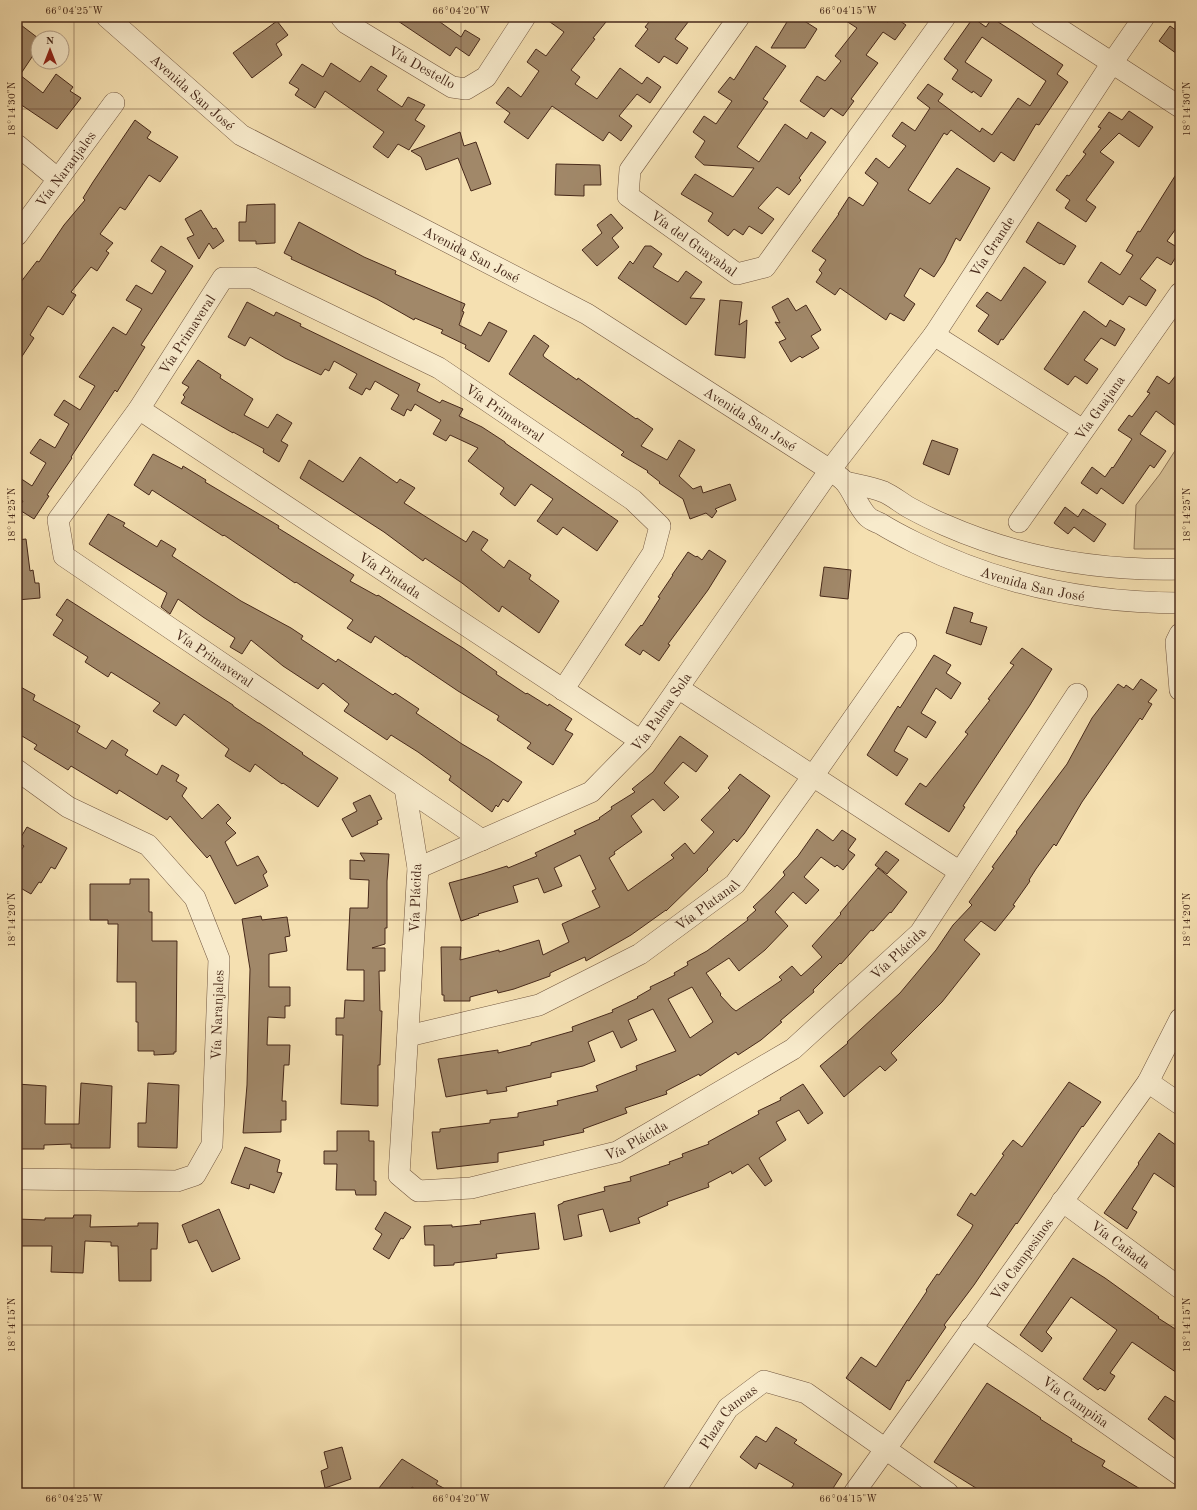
<svg xmlns="http://www.w3.org/2000/svg" width="1197" height="1510" font-family="'Old Standard TT',serif">
	<style>
		.green { fill: #d7c197; stroke: #8f7558 }
		.building { fill: #a18869; stroke: #47291a; fill-rule: evenodd }
		.lines { fill: none; stroke-linecap: round; stroke-linejoin: round }
		.minor-casing { stroke: #725740; stroke-width: 22 }
		.minor { stroke: #f8ebcc; stroke-width: 21 }
		.ticks { fill: none; stroke: #47291a; stroke-width: 1; stroke-opacity: 0.45 }
		.labels { text-anchor: middle; stroke-width: 4; stroke-linejoin: round; paint-order: stroke }
		.street-label { font-size: 14px; fill: #47291a; stroke: #f8ebcc }
		.neatline { fill: none; stroke: #47291a; stroke-width: 1.5 }
		.ticks-label { font-size: 10px; text-anchor: middle; fill: #47291a }
	</style>
	<rect width="100%" height="100%" fill="#f5e0b1"/>
	<filter id="stains"><feTurbulence type="fractalNoise" baseFrequency=".005" numOctaves="4"/><feColorMatrix values="0 0 0 0 .2 0 0 0 0 .09 0 0 0 0 .02 0 0 0 .5 -.17"/></filter>
	<radialGradient id="worn" r=".72"><stop offset=".6" stop-color="#630" stop-opacity="0"/><stop offset="1" stop-color="#630" stop-opacity=".3"/></radialGradient>
	<path class="green" d="M1180,443V549H1134L1136,505L1160,474Z"/>
	<g class="building">
		<path d="M392,17H433L461,37L465,30L480,39L469,56L456,47L450,56Z"/>
		<path d="M543,17H610L593,38L595,39L571,70L580,77L575,84L597,99L620,68L642,84L647,77L661,87L650,103L637,94L619,116L632,126L621,141L609,132L603,141L552,106L528,139L504,122L510,113L496,103L508,87L521,97L539,71L527,62L536,49L546,56L564,32Z"/>
		<path d="M653,17H692L675,39L688,48L677,64L664,56L659,63L635,46L648,29L645,27Z"/>
		<path d="M790,17H798L817,29L805,48H771Z"/>
		<path d="M840,17H880L888,22L891,17H894L906,25L895,40L883,32L866,55L878,63L851,99L854,101L843,116L831,108L824,117L800,101L817,76L825,81L841,61L835,56L857,28Z"/>
		<path d="M973,18L986,27L992,18L1017,34L1063,65L1057,74L1068,82L1039,125L1036,124L1014,161L1001,152L994,162L951,130L947,135L944,133L908,190L930,204L957,168L990,188L960,241L956,238L944,262L934,277L920,268L904,296L915,304L904,321L890,313L886,320L840,288L835,295L816,282L822,273L819,270L826,260L812,251L839,214H838L849,197L863,206L878,183L865,173L876,158L889,168L906,146L892,136L902,122L915,131L930,108L917,98L928,84L943,94L938,101L980,132L982,128L992,135L1018,98L1030,106L1046,81L982,37L965,62L992,80L981,97L973,91L972,93L952,79L958,70L944,59Z"/>
		<path d="M277,21L288,35L276,44L282,55L252,78L233,53Z"/>
		<path d="M17,22L38,38V48L20,75L43,93L56,74L73,87L70,91L81,98L57,129L17,102Z"/>
		<path d="M1170,26L1180,33V56L1159,41Z"/>
		<path d="M756,46L786,66L763,99L768,102L737,147L759,162L785,124L807,139L811,132L826,142L799,178L801,180L789,195L777,187L758,208L774,219L762,234L749,226L743,235L734,229L728,236L708,221L713,213L681,194L695,174L733,197L754,168L704,165L695,157L705,141L693,132L704,116L716,124L732,101L718,92L730,77L734,80Z"/>
		<path d="M331,63L360,82L371,66L387,76L377,90L402,107L408,97L425,105L415,120L425,126L409,150L398,144L388,158L373,147L384,132L325,91L315,108L295,95L299,89L289,83L302,64L323,77Z"/>
		<path d="M1129,111L1153,127L1139,147L1119,133L1100,152L1114,162L1086,200L1096,207L1086,222L1065,208L1070,200L1056,190L1067,175L1069,176L1086,154L1083,152L1101,128L1098,127L1109,112L1122,120Z"/>
		<path d="M135,120L151,132L147,138L178,157L160,182L149,175L125,210L120,207L100,234L113,243L106,251L109,253L97,271L91,267L71,292L76,295L63,315L48,306L30,335L34,338L17,364V287L37,261L39,262L64,225L85,200L83,198L93,182Z"/>
		<path d="M460,132L464,146L476,142L491,184L471,191L458,158L426,170L421,157L411,151Z"/>
		<path d="M556,164L600,165L601,185H584V196L555,195Z"/>
		<path d="M1180,168V223L1167,241L1180,249V250L1171,265L1157,257L1140,279L1156,290L1146,306L1129,296L1123,305L1088,282L1101,262L1120,275L1133,255L1126,251L1138,231L1140,232Z"/>
		<path d="M275,204V243L256,244V241H239V222H246L247,205Z"/>
		<path d="M201,210L213,229L216,228L224,241L213,249L209,243L199,259L187,238L194,235L185,219Z"/>
		<path d="M611,214L623,228L612,238L619,247L597,266L582,250L602,233L597,225Z"/>
		<path d="M299,222L364,257L396,271L395,274L465,304L462,311L464,312L459,325L481,336L489,322L507,331L489,362L465,348L466,345L441,333L443,330L415,318L414,320L377,299L291,259L292,257L284,253Z"/>
		<path d="M1038,222L1076,246L1064,265L1061,263L1060,264L1026,242Z"/>
		<path d="M161,246L193,266L141,345L145,347L117,392L115,390L71,457L72,458L47,495L49,496L34,519L18,509L23,501L17,498V476L32,486L46,463L30,453L40,439L55,448L69,424L54,415L64,400L80,410L95,386L79,377L113,327L126,335L142,309L126,300L136,285L152,294L166,271L151,261Z"/>
		<path d="M645,246H651L662,254L653,267L678,282L686,271L702,282L690,298L705,299L686,325L618,278L630,261L633,264Z"/>
		<path d="M1024,267L1046,282L1003,340L1001,339L998,345L978,331L989,315L976,306L987,292L1001,301Z"/>
		<path d="M788,298L796,311L806,305L821,330L811,336L819,348L802,358L800,356L791,362L779,342L786,339L775,322L780,323L772,307Z"/>
		<path d="M720,300L742,302L739,325L747,320L745,358L715,355Z"/>
		<path d="M247,302L274,316L276,312L301,324L300,326L420,384L417,391L440,403L442,400L463,409L459,416L482,427L505,442V443L618,521L597,551L563,527L557,535L537,521L553,499L531,484L515,506L500,494L504,488L468,461L478,448L450,435L446,441L433,434L441,420L415,404L411,411L407,409L404,416L391,409L399,395L375,381L370,390L366,388L362,395L349,388L357,374L334,361L329,371L325,369L321,375L285,358L250,337L245,346L228,337Z"/>
		<path d="M1084,311L1106,327L1110,320L1125,329L1115,346L1101,338L1084,360L1098,369L1087,384L1075,376L1068,385L1044,369Z"/>
		<path d="M534,335L549,346L543,355L544,357L577,380L578,378L636,419L637,418L653,429L641,446L667,460L679,440L695,450L679,476L693,489L701,486L703,493L730,484L736,500L715,509L717,511L712,518L706,513L690,519L683,499L659,483L660,482L647,472L648,471L621,455L624,452L509,374Z"/>
		<path d="M198,360L221,375L220,378L253,399L244,415L268,428L277,414L292,423L281,441L288,445L279,462L263,452L264,449L233,432V433L181,403L185,397L183,395L189,387L182,383Z"/>
		<path d="M1180,370V429L1156,411L1140,434L1166,451L1154,468L1150,465L1123,504L1101,488L1097,494L1081,483L1092,467L1105,477L1112,467L1113,468L1132,439L1118,430L1129,415L1132,417L1150,393L1147,392L1157,376L1169,384Z"/>
		<path d="M932,440L958,449L949,475L923,464Z"/>
		<path d="M153,454L182,469L183,466L206,480L205,482L279,526L278,528L354,575L350,581L377,596L378,595L463,648L497,672L496,674L526,694L527,693L548,706L549,704L572,719L565,730L573,734L553,765L527,748L531,743L497,720L499,716L458,691L406,656V657L375,636L371,643L347,628L353,620L296,582L295,583L224,535L223,536L152,490L149,495L134,485Z"/>
		<path d="M360,457L397,483L400,479L415,488L404,503L466,542L473,531L488,540L481,550L504,568L509,560L531,575L529,579L559,601L539,633L502,606L499,612L462,583L425,558L423,561L384,532L300,478L309,460L343,482Z"/>
		<path d="M1065,507L1078,517L1083,509L1106,524L1094,542L1074,527L1068,534L1054,523Z"/>
		<path d="M108,514L125,523L123,526L157,547L161,540L176,549L172,556L241,601L291,628L303,636L301,639L336,662L338,659L393,695L395,693L419,709L416,713L462,744L489,760L522,782L508,802L503,799L498,807L496,805L492,812L449,780L451,776L418,752L391,735L387,740L344,711L349,704L323,683L318,689L283,666L251,640L242,654L230,647L235,638L203,617L178,599L170,614L161,607L167,593L89,544Z"/>
		<path d="M26,539L30,571L33,570L35,583H39L40,598L17,600V540Z"/>
		<path d="M709,550L726,561L708,590L668,644L670,645L659,661L643,650L640,655L625,645L641,625L642,626L660,598L658,597L673,575H672L688,552L696,557L697,556L702,560Z"/>
		<path d="M824,567L851,570L848,599L820,596Z"/>
		<path d="M67,599L233,705V706L258,723H259L303,753L302,754L338,778L318,807L283,783L282,784L255,764L250,772L225,756L229,749L184,714L176,726L153,711L160,703L111,672L108,677L85,662L88,657L53,635L63,620L56,615Z"/>
		<path d="M954,607L973,613L970,622L987,627L981,645L946,633Z"/>
		<path d="M1022,648L1052,669L1030,705L963,806L965,807L949,832L905,804L920,783L926,787L968,734L965,732L990,700L988,699L1014,665L1010,663Z"/>
		<path d="M934,655L951,665L946,673L961,683L951,699L936,688L921,713L936,722L926,738L908,726L894,751L908,759L897,776L867,755L898,706L900,708Z"/>
		<path d="M1141,679L1157,690L1148,702L1152,704L1142,720L1140,718L1082,802L1056,846L1054,844L1036,869L1029,880L1030,881L1013,905L1015,906L995,931L981,921L964,940L980,954L942,1002L891,1053L897,1060L885,1071L880,1066L844,1097L820,1066L848,1043L847,1042L900,993L936,950L953,925L972,905L969,902L994,868L992,867L1017,833L1016,832L1067,764L1092,718L1118,684L1124,688L1126,685L1133,690Z"/>
		<path d="M17,685L35,695L33,700L80,726L77,732L106,749L112,740L128,750L125,755L157,775L162,765L179,775L176,781L187,788L182,796L202,819L218,804L231,818L226,823L236,833L225,842L237,866L258,856L267,872L263,875L268,886L235,904L210,855L207,858L170,816L167,820L119,790L117,794L71,766L68,770L34,749L37,745L17,733Z"/>
		<path d="M680,736L708,756L696,772L683,762L664,783L679,797L664,811L653,799L631,816L642,832L614,852L615,854L609,858L628,891L674,858L671,855L685,843L694,854L714,832L701,820L730,790L728,788L740,774L770,796L744,834L737,842L734,839L707,869L708,870L666,911V910L631,935L586,961L585,957L550,973V976L514,989L498,993L497,990L470,997V1001H444V995H442L441,947H461L460,960L499,950V952L539,940L543,955L569,942L562,924L600,907L592,891L596,889L580,855L554,868L562,886L544,893L538,878L513,886L518,902L478,914L479,915L461,921L449,883L482,874L507,866L508,868L537,856L535,853L576,834L574,831L600,819L599,818L612,809L611,807L635,792L632,789L653,772Z"/>
		<path d="M370,795L382,819L377,821L378,824L352,837L342,819L357,811L353,803Z"/>
		<path d="M27,827L67,848L55,869L51,867L41,883L39,882L31,894L17,886V856L24,846L18,842Z"/>
		<path d="M817,829L833,841L842,830L856,839L848,850L855,855L843,870L837,865L835,867L821,857L804,877L819,890L806,904L793,892L775,912L788,926L765,950L739,971L729,958L706,973L721,994L720,995L732,1008L736,1011L782,980L779,977L792,966L801,976L822,957L812,946L841,914L840,913L878,868L907,892L891,913L890,912L873,931L871,930L841,964L840,963L813,990L814,992L780,1021L782,1022L761,1040L738,1055L736,1052L700,1076L699,1074L666,1091L667,1094L625,1108L627,1113L583,1129L584,1132L543,1141L544,1145L498,1153V1162L437,1169L432,1132H440V1129L490,1123V1120L518,1117V1113L558,1105L557,1101L598,1091L596,1086L637,1070L636,1066L676,1051L653,1009L628,1020L637,1040L621,1048L613,1031L588,1042L595,1061L583,1066L551,1073V1077L506,1087L507,1091L487,1094V1090L446,1097L438,1059L498,1050V1053L531,1045V1043L573,1031L572,1027L613,1012L612,1010L638,998L637,997L651,989L650,987L675,975L674,973L688,965L687,962L707,951L748,920L747,918L756,910L753,907L771,890L785,875L783,872L798,856ZM692,987L713,1022L690,1038L668,999Z"/>
		<path d="M886,851L899,860L887,874L875,865Z"/>
		<path d="M360,853L389,854L387,881V928H385V944L372,948H385V971H379L380,1011H382L380,1065H378V1106L341,1104L343,1035H336V1018H344L345,1000L364,1001V970H347L350,908H368L369,880L350,879V860L365,861Z"/>
		<path d="M130,879H149V912H152V941H177L176,1052H174V1054L154,1055V1051H138V1022H136V982H117L118,924H108V920H90V884H130Z"/>
		<path d="M261,916L262,920L287,917L290,936L285,937L287,951L269,954V987H290V1006H285V1018L268,1017L267,1045H290L289,1065H284L282,1101H286V1120H281V1132L243,1133L247,1085L250,969L242,919Z"/>
		<path d="M1069,1082L1101,1102L1083,1127L1082,1126L1017,1224L1016,1223L974,1285L944,1325L946,1327L909,1381L907,1380L890,1410L846,1378L861,1357L876,1367L927,1291L926,1290L937,1274L939,1275L971,1229L973,1225L957,1215L971,1193L975,1196L1004,1155L1002,1154L1013,1140L1022,1147Z"/>
		<path d="M81,1083L112,1086L110,1148H71V1144L44,1145V1149H17V1084L46,1086L45,1124H79Z"/>
		<path d="M148,1083L179,1085L177,1148L138,1147V1123H146Z"/>
		<path d="M803,1084L823,1113L808,1124L799,1110L776,1122L786,1140L759,1158L772,1181L765,1186L748,1164L732,1174L731,1171L708,1183L709,1187L667,1202L668,1205L638,1218L640,1223L610,1232L603,1209L578,1215L582,1236L564,1240L558,1205L563,1203V1202L605,1191L604,1187L631,1181L630,1177L670,1164L669,1162L683,1157L682,1154L709,1144L708,1142L759,1114L758,1111L781,1100L780,1098Z"/>
		<path d="M337,1131H369V1141H374V1181H376V1195H356L355,1190H336L337,1164H324V1151H337Z"/>
		<path d="M1159,1133L1180,1148V1191L1154,1173L1132,1209L1137,1212L1127,1229L1104,1213L1139,1164L1138,1163Z"/>
		<path d="M245,1147L280,1160L277,1172L282,1173L274,1193L250,1184L249,1189L231,1183Z"/>
		<path d="M219,1209L240,1259L212,1272L197,1240L189,1243L182,1225Z"/>
		<path d="M385,1212L411,1227L403,1239L401,1238L389,1259L373,1249L382,1234L375,1229Z"/>
		<path d="M535,1213L539,1249L496,1254L497,1258L454,1263V1265L434,1266V1245H425L424,1226L452,1225V1227L481,1224L480,1221Z"/>
		<path d="M74,1215H91L90,1227L138,1226V1223H158L157,1249H151V1281H119L118,1246H111V1242L85,1241L83,1273L51,1272L52,1246H17V1219L45,1220V1218H73Z"/>
		<path d="M1073,1258L1105,1278L1159,1317L1158,1318L1180,1332V1375L1132,1342L1110,1373L1115,1376L1105,1391L1100,1388L1098,1390L1083,1379L1117,1330L1071,1297L1046,1332L1052,1338L1042,1352L1020,1335Z"/>
		<path d="M987,1383L1041,1418L1040,1419L1072,1439L1071,1441L1105,1461L1102,1466L1147,1493H984L934,1462Z"/>
		<path d="M1165,1396L1180,1405V1444L1148,1419Z"/>
		<path d="M776,1427L797,1440L794,1443L842,1474L830,1493H788L794,1484L759,1463L756,1469L740,1457L756,1436L766,1442Z"/>
		<path d="M342,1447L351,1479L325,1488L321,1471L328,1468L324,1452Z"/>
		<path d="M402,1459L438,1481L436,1484L453,1493H421L412,1487L408,1493H375Z"/>
	</g>
	<g class="lines">
		<defs>
			<g id="minor">
				<path id="s1" d="M107,17L241,135L587,314L830,470C835,474 842,478 846,483C853,492 860,510 868,517C871,520 877,522 881,524C892,531 904,537 916,543C1000,585 1087,603 1180,603"/>
				<path d="M341,17L346,23L452,87L466,89L486,77L525,17"/>
				<path id="s2" d="M739,17L630,170L628,196L737,274L765,267L945,17"/>
				<path d="M1041,17L1180,107"/>
				<path d="M17,145L58,179"/>
				<path id="s3" d="M17,235L114,103"/>
				<path d="M934,335L1083,430"/>
				<path id="s4" d="M139,409L641,741"/>
				<path d="M845,482C858,485 872,487 884,492C893,496 901,503 910,508C921,514 933,520 945,525C1020,558 1099,571 1180,569"/>
				<path id="s5" d="M1019,522L1180,293"/>
				<path d="M1180,634L1176,642L1180,690"/>
				<path d="M678,688L960,872"/>
				<path d="M17,770L68,807L148,845L195,898L219,959L212,1145L195,1175L177,1181L17,1179"/>
				<path id="s6" d="M405,788L418,868L399,1175L418,1191L471,1188L617,1152L793,1049L920,933L1077,694"/>
				<path id="s7" d="M482,840L64,556L58,520L139,409L223,278H253L439,368L633,500L660,526L653,553L563,690"/>
				<path id="s8" d="M418,868L591,792L641,741L830,470L934,335L1112,63L1144,17"/>
				<path id="s9" d="M408,1036L539,1005L640,954L735,884L813,776L906,643"/>
				<path d="M1148,1082L1180,1104"/>
				<path id="s10" d="M1062,1201L1180,1288"/>
				<path id="s11" d="M971,1328L1180,1475"/>
				<path id="s12" d="M673,1493L728,1408L764,1381L806,1393L948,1493"/>
				<path id="s13" d="M854,1493L1148,1082L1180,1019"/>
			</g>
		</defs>
		<use href="#minor" class="minor-casing"/>
		<use href="#minor" class="minor"/>
	</g>
	<path class="ticks" d="M74,17V1493M461,17V1493M848,17V1493M17,109H1180M17,515H1180M17,920H1180M17,1325H1180"/>
	<g class="labels">
		<g class="street-label">
			<text transform="translate(422 67) rotate(29)" y="5">Vía Destello</text>
			<text dy="5" stroke="none"><textPath href="#s1" startOffset="114">Avenida San José</textPath></text>
			<text dy="5" stroke="none"><textPath href="#s3" startOffset="82">Vía Naranjales</textPath></text>
			<text dy="5" stroke="none"><textPath href="#s2" startOffset="295">Vía del Guayabal</textPath></text>
			<text dy="5" stroke="none"><textPath href="#s8" startOffset="867">Vía Grande</textPath></text>
			<text dy="5" stroke="none"><textPath href="#s1" startOffset="438">Avenida San José</textPath></text>
			<text dy="5" stroke="none"><textPath href="#s7" startOffset="768">Vía Primaveral</textPath></text>
			<text dy="5" stroke="none"><textPath href="#s5" startOffset="140">Vía Guajana</textPath></text>
			<text dy="5" stroke="none"><textPath href="#s7" startOffset="1151">Vía Primaveral</textPath></text>
			<text dy="5" stroke="none"><textPath href="#s1" startOffset="762">Avenida San José</textPath></text>
			<text dy="5" stroke="none"><textPath href="#s4" startOffset="301">Vía Pintada</textPath></text>
			<text dy="5" stroke="none"><textPath href="#s1" startOffset="1097">Avenida San José</textPath></text>
			<text transform="translate(214 658) rotate(34)" y="5">Vía Primaveral</text>
			<text dy="5" stroke="none"><textPath href="#s8" startOffset="296">Vía Palma Sola</textPath></text>
			<text transform="translate(415 898) rotate(-88)" y="5">Vía Plácida</text>
			<text dy="5" stroke="none"><textPath href="#s9" startOffset="331">Vía Platanal</textPath></text>
			<text dy="5" stroke="none"><textPath href="#s6" startOffset="963">Vía Plácida</textPath></text>
			<text transform="translate(217 1015) rotate(-88)" y="5">Vía Naranjales</text>
			<text dy="5" stroke="none"><textPath href="#s6" startOffset="639">Vía Plácida</textPath></text>
			<text dy="5" stroke="none"><textPath href="#s10" startOffset="73">Vía Cañada</textPath></text>
			<text dy="5" stroke="none"><textPath href="#s13" startOffset="288">Vía Campesinos</textPath></text>
			<text dy="5" stroke="none"><textPath href="#s11" startOffset="128">Vía Campiña</textPath></text>
			<text dy="5" stroke="none"><textPath href="#s12" startOffset="95">Plaza Canoas</textPath></text>
		</g>
	</g>
	<rect width="1197" height="1510" fill="none" stroke="#f5e0b1" stroke-width="44"/>
	<g transform="translate(50 50)"><circle r="19" fill="#f8ebcc" stroke="#b19d85"/>
	<path d="M0-3L7 15L0 10L-7 15Z" fill="#8f2418"/>
	<text y="-6" font-size="11" font-weight="bold" text-anchor="middle" fill="#47291a">N</text>
	</g>
	<rect x="22" y="22" width="1153" height="1466" class="neatline"/>
	<g class="ticks-label">
		<text x="74" y="14">66°04'25"W</text>
		<text x="461" y="14">66°04'20"W</text>
		<text x="848" y="14">66°04'15"W</text>
		<text transform="translate(11 109) rotate(-90)" y="4">18°14'30"N</text>
		<text transform="translate(1186 109) rotate(-90)" y="4">18°14'30"N</text>
		<text transform="translate(11 515) rotate(-90)" y="4">18°14'25"N</text>
		<text transform="translate(1186 515) rotate(-90)" y="4">18°14'25"N</text>
		<text transform="translate(11 920) rotate(-90)" y="4">18°14'20"N</text>
		<text transform="translate(1186 920) rotate(-90)" y="4">18°14'20"N</text>
		<text transform="translate(11 1325) rotate(-90)" y="4">18°14'15"N</text>
		<text transform="translate(1186 1325) rotate(-90)" y="4">18°14'15"N</text>
		<text x="74" y="1502">66°04'25"W</text>
		<text x="461" y="1502">66°04'20"W</text>
		<text x="848" y="1502">66°04'15"W</text>
	</g>
	<rect width="100%" height="100%" filter="url(#stains)"/>
	<rect width="100%" height="100%" fill="url(#worn)"/>
</svg>
